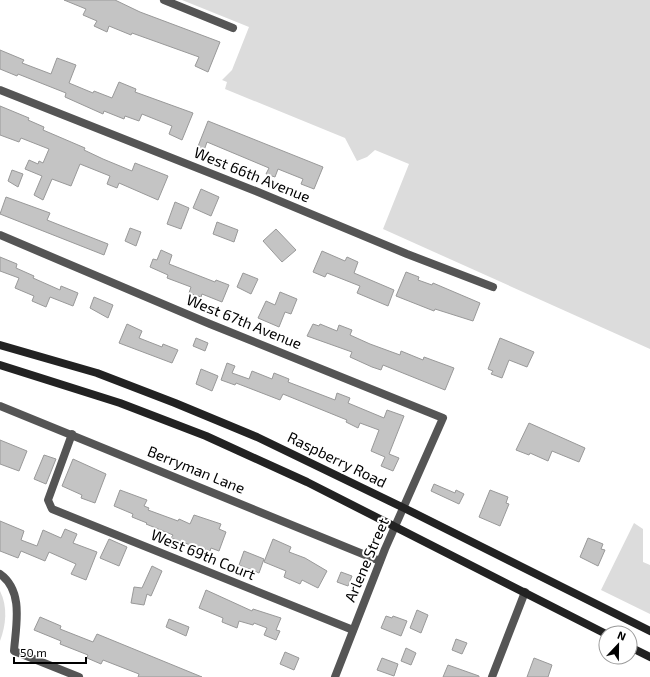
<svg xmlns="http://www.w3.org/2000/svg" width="650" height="677" font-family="'Exo 2',sans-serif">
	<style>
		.green { fill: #dcdcdc }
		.building { fill: #c4c4c4; stroke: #999 }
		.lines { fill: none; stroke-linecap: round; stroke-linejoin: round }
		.street { stroke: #555; stroke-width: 8 }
		.secondary { stroke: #222; stroke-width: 8 }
		.labels { text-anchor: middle; stroke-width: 4; stroke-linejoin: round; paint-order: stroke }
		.street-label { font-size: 15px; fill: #000; stroke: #fff }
	</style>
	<rect width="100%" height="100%" fill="#fff"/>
	<g class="green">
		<path d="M182,0H650V349L383,229L409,164L375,150L367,157L357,161L345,138L225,89L227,82L222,80L232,70L249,27Z"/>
		<path d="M634,523L643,529V562L650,565V614L601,590Z"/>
		<path d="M0,591C8,607 6,625 0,641Z"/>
	</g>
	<g class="building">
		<path d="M64,0H115L140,12L220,42L208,72L195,66L199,57L132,33L131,35L109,26L107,32L94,26L97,21L83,15L86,9Z"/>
		<path d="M0,50L24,60L22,63L51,74L57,58L76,65L69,83L93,93L94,91L112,98L119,82L136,89L135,92L193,113L182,140L169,134L172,126L142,114L139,121L125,116L124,119L104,111L103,114L65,97L66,93L18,74L17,76L0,69Z"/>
		<path d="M0,106L29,118L28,120L44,127L43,130L85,148L84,150L103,159L132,171L135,163L168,176L158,200L119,183L117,188L107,184L110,176L80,164L71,186L52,179L43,200L34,195L42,176L25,169L29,160L38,164L39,161L43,163L49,149L21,138L19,142L0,135Z"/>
		<path d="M208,121L323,167L314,189L301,184L303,179L278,169L275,177L266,174L269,168L207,142L202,156L195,154Z"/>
		<path d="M12,170L23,174L18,187L8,181Z"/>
		<path d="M201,189L219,197L211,216L193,208Z"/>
		<path d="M6,197L50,213L47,220L57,224L108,244L104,255L0,214Z"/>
		<path d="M175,202L189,208L181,229L167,224Z"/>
		<path d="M217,222L238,230L234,242L213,234Z"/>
		<path d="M130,228L141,232L136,246L125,241Z"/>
		<path d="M276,229L296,250L282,262L263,241Z"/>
		<path d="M161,250L172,255L169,264L215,282L216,280L229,285L222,302L202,294L201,297L189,293L191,287L167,278L168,275L150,267L153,259L157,260Z"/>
		<path d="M322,251L345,261L347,257L358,262L354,273L394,290L388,306L357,293L360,286L327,273L325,277L313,272Z"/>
		<path d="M0,257L17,264L16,268L34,276L33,278L60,290L61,286L78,293L73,306L50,297L46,307L32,301L34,296L15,288L19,278L0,271Z"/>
		<path d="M406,272L419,277L418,280L432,285L433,283L480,303L473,321L435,309L434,311L396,296Z"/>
		<path d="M243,273L258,279L251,294L237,287Z"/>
		<path d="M280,292L297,299L291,314L285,312L279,327L258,318L266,301L275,305Z"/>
		<path d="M94,297L113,305L108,318L90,308Z"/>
		<path d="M127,324L142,331L139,338L162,347L163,344L178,350L172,363L119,343Z"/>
		<path d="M313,324L319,326L320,324L337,331L339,325L352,330L350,335L370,344L400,355L401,351L423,360L424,357L454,368L445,390L383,365L381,370L372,367L350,357L352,352L307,336Z"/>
		<path d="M196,338L208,343L205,351L193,346Z"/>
		<path d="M500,338L534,352L527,367L509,360L502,378L491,374L493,371L488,369Z"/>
		<path d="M227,363L235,366L232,373L249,379L252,371L272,379L274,373L289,379L288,382L335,400L337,393L350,398L348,403L384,418L387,410L404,416L389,454L399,458L393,471L381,466L385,457L371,451L379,430L360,423L358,428L346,422L347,420L283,394L280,400L236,383L235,385L221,380Z"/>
		<path d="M201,369L218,376L212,391L196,384Z"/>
		<path d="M529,423L585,448L579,462L552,451L548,461L530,453L529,455L516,450Z"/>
		<path d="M0,440L27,451L19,471L0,464Z"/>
		<path d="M44,455L56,459L46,484L34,479Z"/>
		<path d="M73,459L106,474L95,503L81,498L82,495L62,486Z"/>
		<path d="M434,484L455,493L456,490L464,494L459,504L431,491Z"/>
		<path d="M120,490L147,500L144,506L149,508L148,510L178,521L179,519L190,524L194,515L221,524L219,529L226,532L219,551L211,548L210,551L197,546L196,547L171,538L173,535L146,524L147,523L132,517L133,514L114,506Z"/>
		<path d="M490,490L508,497L506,503L509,504L500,526L479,517Z"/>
		<path d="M0,521L24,531L21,540L37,546L43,530L61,538L65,529L77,534L73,543L97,552L86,580L71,574L76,564L49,552L45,561L21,551L18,558L0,551Z"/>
		<path d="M588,538L603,544L601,549L605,550L598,566L580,557Z"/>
		<path d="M109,539L127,547L119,566L100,558Z"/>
		<path d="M273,539L291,547L289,552L305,558L327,571L318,588L302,580L300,584L284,577L286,571L264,562Z"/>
		<path d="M244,551L264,559L259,573L239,565Z"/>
		<path d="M152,566L162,571L151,596L147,594L144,605L131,603L134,587L142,588Z"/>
		<path d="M341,572L352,576L348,586L337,582Z"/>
		<path d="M206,590L252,611L253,609L281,618L276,630L280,631L276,640L264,635L267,628L254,623L253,625L239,621L237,628L222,622L223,618L199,608Z"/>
		<path d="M417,610L428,615L421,633L410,628Z"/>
		<path d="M386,616L392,618L393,616L407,621L401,636L381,628Z"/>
		<path d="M40,617L61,626L60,629L93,642L97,634L202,677H138L139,674L103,660L101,664L87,658L88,655L60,644L61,641L34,630Z"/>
		<path d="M169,619L189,627L186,636L166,627Z"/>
		<path d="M456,639L467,643L462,654L452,650Z"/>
		<path d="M406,648L416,653L411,665L401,661Z"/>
		<path d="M285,652L299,658L294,670L280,664Z"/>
		<path d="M382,658L398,664L394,676L377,670Z"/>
		<path d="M534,658L552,665L548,677H527Z"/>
		<path d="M448,665L479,676V677H443Z"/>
	</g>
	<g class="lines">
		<g class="street">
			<path d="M164,0L233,28"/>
			<path d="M0,90L258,192L407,254L493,287"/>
			<path d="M0,235L210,324L443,418L385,549L335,677"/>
			<path d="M0,406L380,561"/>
			<path d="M72,434L48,500L52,509L353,630"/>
			<path d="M0,574C24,591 16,625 14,651L79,677"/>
			<path d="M492,677L525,592"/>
		</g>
		<g class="secondary">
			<path d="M0,345L97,373L175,403L257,437L404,508L650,631"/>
			<path d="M0,365L120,403L206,436L307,482L606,634"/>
			<path d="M630,647L650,657"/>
		</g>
	</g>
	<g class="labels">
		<g class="street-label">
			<text transform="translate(252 175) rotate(22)" y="5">West 66th Avenue</text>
			<text transform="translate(244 322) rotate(22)" y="5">West 67th Avenue</text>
			<text transform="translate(337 460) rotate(26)" y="5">Raspberry Road</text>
			<text transform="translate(196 470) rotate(22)" y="5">Berryman Lane</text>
			<text transform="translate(203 555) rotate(22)" y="5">West 69th Court</text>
			<text transform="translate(367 560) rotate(-67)" y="5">Arlene Street</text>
		</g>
	</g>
	<g transform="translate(618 645) rotate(22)"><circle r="19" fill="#ffffff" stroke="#999999"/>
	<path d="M0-3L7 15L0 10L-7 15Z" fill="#000000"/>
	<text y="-6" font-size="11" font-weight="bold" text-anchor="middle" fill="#000000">N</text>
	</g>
	<path d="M14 657v6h72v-6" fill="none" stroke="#000000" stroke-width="2"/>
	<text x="20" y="657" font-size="12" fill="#000000" stroke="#ffffff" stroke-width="3" paint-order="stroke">50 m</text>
</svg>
